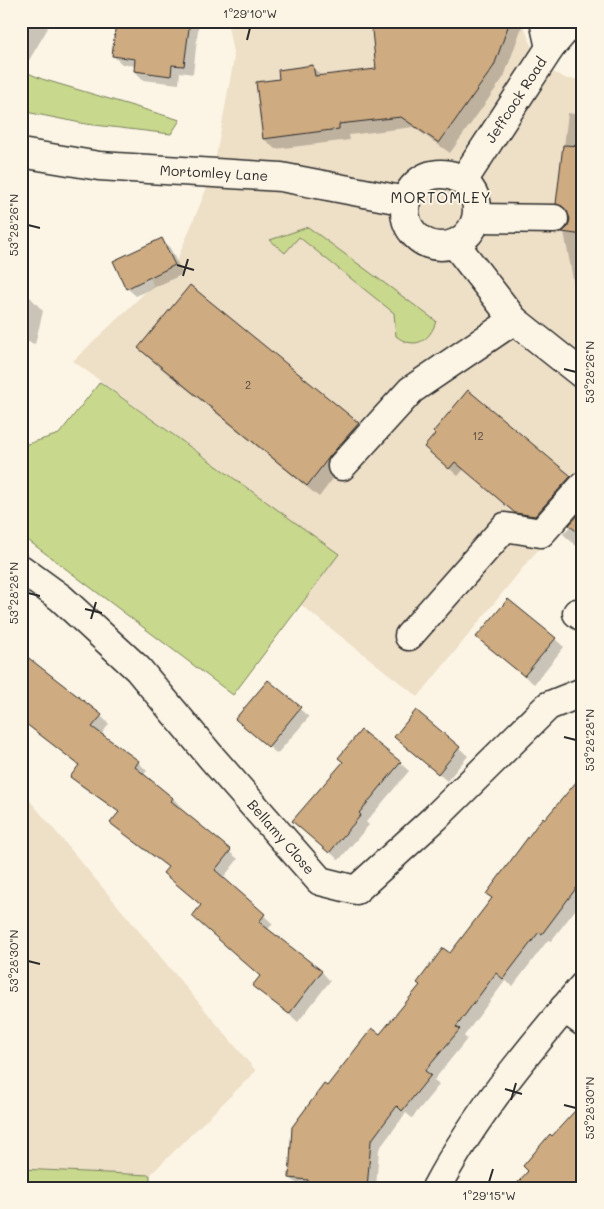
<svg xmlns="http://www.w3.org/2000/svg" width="604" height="1209" font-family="Mali,sans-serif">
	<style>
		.built { fill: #eedfc7 }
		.green { fill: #c8d88d; stroke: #7a825c }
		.shadow { fill: #0003 }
		.building { fill: #ceab81; stroke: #2b2b2b }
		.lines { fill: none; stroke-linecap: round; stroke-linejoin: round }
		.minor-casing { stroke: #2b2b2b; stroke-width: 31 }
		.minor { stroke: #fcf5e5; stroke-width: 28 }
		.ticks { fill: none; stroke: #2b2b2b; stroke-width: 2 }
		.labels { text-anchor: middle; stroke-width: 4; stroke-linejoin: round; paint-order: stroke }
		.number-label { font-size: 11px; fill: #544b40 }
		.street-label { font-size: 14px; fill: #2b2b2b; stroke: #fcf5e5 }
		.neighbourhood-label { font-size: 15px; letter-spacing: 1px; fill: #2b2b2b; stroke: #fcf5e5 }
		.neatline { fill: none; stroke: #2b2b2b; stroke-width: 2 }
		.ticks-label { font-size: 12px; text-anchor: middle; fill: #2b2b2b }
	</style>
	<rect width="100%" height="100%" fill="#fcf5e5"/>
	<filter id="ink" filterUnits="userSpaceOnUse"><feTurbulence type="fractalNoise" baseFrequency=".02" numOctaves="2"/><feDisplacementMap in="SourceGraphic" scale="10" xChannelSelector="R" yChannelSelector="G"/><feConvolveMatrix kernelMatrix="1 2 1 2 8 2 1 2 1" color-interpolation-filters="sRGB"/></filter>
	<g filter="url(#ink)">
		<g class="built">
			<path d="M227,21H522L539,65L567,79H583V500L530,559L418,697L301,605L338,554L73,361L153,285L150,277L175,265L213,173L234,58Z"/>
			<path d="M21,790L256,1071L150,1175L21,1169Z"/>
		</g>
		<g class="green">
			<path d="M21,70L42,79L180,120L171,134L86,124L21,111Z"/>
			<path d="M308,227L436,321C430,342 414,350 396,336L394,313L299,237L285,253L270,240Z"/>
			<path d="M100,382L339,554L233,695L21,535V446L59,434Z"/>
			<path d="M21,1169L150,1175V1188H21Z"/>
		</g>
		<g class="shadow">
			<path d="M21,21H41L48,28L28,62L21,58Z"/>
			<path d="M118,21H199L193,74L180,72L179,84L143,80L135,71L136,66L122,64L113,56Z"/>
			<path d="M372,21H524L504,77L450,153L413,127L349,135L350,140L275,149L264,139L280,80L312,66L322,77L378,70Z"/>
			<path d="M568,113L583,115V332L564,232L569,227L571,219L557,203Z"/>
			<path d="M161,239L170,248L183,274L136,296L127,288Z"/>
			<path d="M21,295L30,297L43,311L35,344L21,340Z"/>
			<path d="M139,348L358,424L370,435L342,467L319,497L151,360Z"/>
			<path d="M434,455L570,477L579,485L544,524L525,521L464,469L458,476Z"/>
			<path d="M583,512V552L563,534Z"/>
			<path d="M555,639L564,647L534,684L487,645Z"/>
			<path d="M21,652L101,716L109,724L101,735L138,762L147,771L143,775L173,798L181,807L179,810L238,859L223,878L273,924L267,930L322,972L330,981L298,1022L254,985L261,976L169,868L121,831L112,823L120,813L80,785L71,777L79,766L22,718Z"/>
			<path d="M268,682L309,717L277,754L237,719Z"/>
			<path d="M404,745L459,748L468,756L447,781Z"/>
			<path d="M400,763L409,771L366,822L369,825L339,860L302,829Z"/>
			<path d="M583,804V900L551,941L548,940L513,986L505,981L464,1036L467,1039L434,1080L439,1085L412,1118L406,1113L379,1149L376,1188H295L296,1183L290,1178L327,1088L380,1036L450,954L493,899L487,894L546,821Z"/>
		</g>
		<g class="building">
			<path d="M116,21H190L184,66L172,65L171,76L134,71L135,59L112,56Z"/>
			<path d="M371,21H510L494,66L439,143L401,117L339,124V129L263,139L256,82L279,79L278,70L313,65L315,76L376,69Z"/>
			<path d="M563,145L583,146V235L562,232L568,227L570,219L567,211L562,206L556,204Z"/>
			<path d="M162,238L175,265L126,289L113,261Z"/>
			<path d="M190,285L359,423L330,456L307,486L138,348Z"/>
			<path d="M468,390L571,476L535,516L515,513L455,462L449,469L424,447L435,434L433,432Z"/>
			<path d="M583,510V537L569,525Z"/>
			<path d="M508,599L556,638L524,676L476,637Z"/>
			<path d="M21,652L102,715L92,727L139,761L135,767L173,798L171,801L231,850L215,870L265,914L259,922L322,971L289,1014L252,986L260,976L192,916L201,905L163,873L168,867L110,823L119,812L70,777L79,765L21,720Z"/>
			<path d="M268,680L301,707L268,747L235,719Z"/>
			<path d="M416,710L460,747L438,774L394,737Z"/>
			<path d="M361,730L401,762L359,813L361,815L329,853L292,821L343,762L338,758Z"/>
			<path d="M583,774V879L542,934L539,932L503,979L496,973L456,1027L460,1029L425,1071L431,1075L402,1111L397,1106L371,1141L367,1188H307L308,1180L289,1178L292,1127L324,1084L327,1086L372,1028L380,1034L420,985L417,983L443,948L450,953L492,898L486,894L543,817L545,819Z"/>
			<path d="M583,1102V1188H513L528,1171L523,1166L550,1134L552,1136Z"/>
		</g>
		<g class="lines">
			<defs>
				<g id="minor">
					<path d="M544,21L550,48"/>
					<path d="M21,153L99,166L281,177L406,201"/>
					<circle cx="441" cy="210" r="36"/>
					<path d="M463,181L550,48L573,21"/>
					<path d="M477,218L554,219"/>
					<path d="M455,244L514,320L583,375"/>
					<path d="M342,466L411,390L514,320"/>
					<path d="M21,569L61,598L138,669L212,758L320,881L356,890L435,818L548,706L583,692"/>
					<path d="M577,613L583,617"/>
					<path d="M409,636L505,527L541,533L583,486"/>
					<path d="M564,1008L583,1022"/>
					<path d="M436,1188C475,1114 529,1050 583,986"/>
				</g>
			</defs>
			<use href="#minor" class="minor-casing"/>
			<use href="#minor" class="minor"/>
		</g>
	</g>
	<path class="ticks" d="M247,40L250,28M28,225L40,228M177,265L194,270M183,276L188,259M564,369L576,372M28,593L40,596M85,609L102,613M91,619L96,602M564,737L576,740M28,961L40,964M505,1089L522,1094M511,1100L516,1083M564,1105L576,1108M489,1182L493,1169"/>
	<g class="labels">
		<g class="number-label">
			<text x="248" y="389">2</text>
			<text x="478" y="440">12</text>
		</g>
		<g class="street-label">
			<text transform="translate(516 100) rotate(-57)" y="5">Jeffcock Road</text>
			<text transform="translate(214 173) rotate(3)" y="5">Mortomley Lane</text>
			<text transform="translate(281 837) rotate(49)" y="5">Bellamy Close</text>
		</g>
		<g class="neighbourhood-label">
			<text x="441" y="203">MORTOMLEY</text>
		</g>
	</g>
	<rect width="604" height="1209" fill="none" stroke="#fcf5e5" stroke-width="55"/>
	<rect x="28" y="28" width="548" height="1154" class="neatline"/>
	<g class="ticks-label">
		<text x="250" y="18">1°29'10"W</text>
		<text transform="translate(14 225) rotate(-90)" y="4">53°28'26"N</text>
		<text transform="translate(590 372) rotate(-90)" y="4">53°28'26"N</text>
		<text transform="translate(14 593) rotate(-90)" y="4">53°28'28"N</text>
		<text transform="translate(590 740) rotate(-90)" y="4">53°28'28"N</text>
		<text transform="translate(14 961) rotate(-90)" y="4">53°28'30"N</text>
		<text transform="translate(590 1108) rotate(-90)" y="4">53°28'30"N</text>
		<text x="489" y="1200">1°29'15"W</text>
	</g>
</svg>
